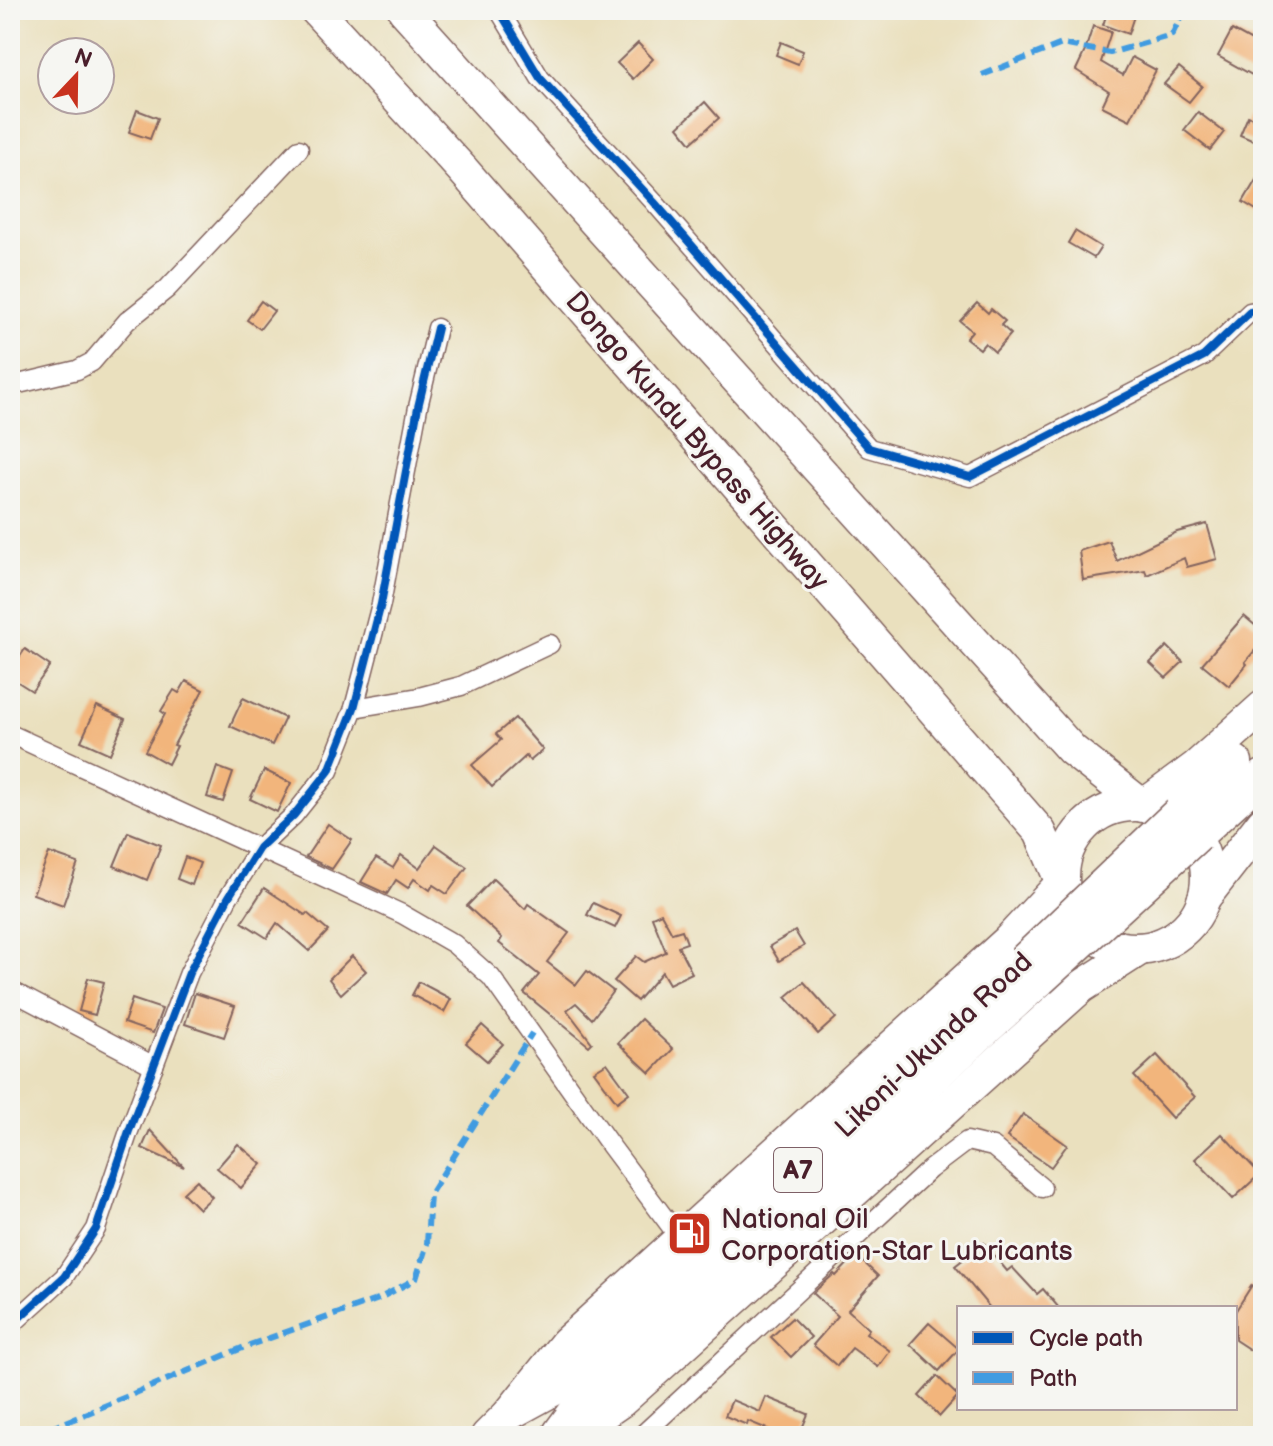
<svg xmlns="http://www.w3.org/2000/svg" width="1273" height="1446" font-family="'Balsamiq Sans',sans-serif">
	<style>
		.building { fill: #f2b57c }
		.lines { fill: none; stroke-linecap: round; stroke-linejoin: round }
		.minor-casing { stroke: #82635e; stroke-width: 21 }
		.trunk-casing { stroke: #82635e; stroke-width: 35 }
		.minor { stroke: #fff; stroke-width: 18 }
		.trunk { stroke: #fff; stroke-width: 32 }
		.trunk-bridge-casing { stroke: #82635e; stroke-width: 35; stroke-linecap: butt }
		.trunk-bridge { stroke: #fff; stroke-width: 32 }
		.quiet { stroke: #409be1; stroke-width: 6; stroke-dasharray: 12 6; stroke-linecap: butt }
		.cycleway-casing { stroke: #f6f6f2; stroke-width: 13 }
		.cycleway { stroke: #0057b8; stroke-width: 8 }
		.labels { text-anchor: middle; stroke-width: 6; stroke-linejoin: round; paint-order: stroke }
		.shield { fill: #f6f6f2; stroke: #7e6067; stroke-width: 2 }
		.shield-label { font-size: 26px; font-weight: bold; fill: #4a1f2b }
		.street-label { font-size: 28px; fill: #4a1f2b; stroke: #f6f6f2 }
		.poi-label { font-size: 28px; fill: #4a1f2b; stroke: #f6f6f2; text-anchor: start }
	</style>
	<rect width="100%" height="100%" fill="#f6f6f2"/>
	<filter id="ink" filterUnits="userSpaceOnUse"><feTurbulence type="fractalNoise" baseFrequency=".0125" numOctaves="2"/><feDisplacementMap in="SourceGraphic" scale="16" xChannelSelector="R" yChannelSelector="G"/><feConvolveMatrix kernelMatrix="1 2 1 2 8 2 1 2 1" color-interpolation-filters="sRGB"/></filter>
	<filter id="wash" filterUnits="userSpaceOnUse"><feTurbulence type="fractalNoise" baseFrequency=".006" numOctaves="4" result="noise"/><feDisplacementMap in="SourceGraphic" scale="32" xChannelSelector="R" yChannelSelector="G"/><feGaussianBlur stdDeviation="1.8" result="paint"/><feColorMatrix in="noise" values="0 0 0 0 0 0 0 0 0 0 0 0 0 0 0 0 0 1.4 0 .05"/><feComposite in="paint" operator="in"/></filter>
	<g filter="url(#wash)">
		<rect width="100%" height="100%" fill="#eae0be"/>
		<g id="blocks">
			<g class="building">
				<path d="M1108,10H1136L1128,34L1103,25Z"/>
				<path d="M1093,26L1111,32L1101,62L1123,75L1132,57L1156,70L1130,120L1102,106L1109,91L1076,70L1085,51Z"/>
				<path d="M1232,30L1263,47V81L1218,56Z"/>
				<path d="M781,42L803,51L798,64L776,55Z"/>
				<path d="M638,43L653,59L633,79L617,63Z"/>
				<path d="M1179,67L1202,86L1189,102L1164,84Z"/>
				<path d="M705,102L719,118L691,143L678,127Z"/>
				<path d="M137,110L158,118L150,139L129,132Z"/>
				<path d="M1198,112L1224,132L1210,150L1184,130Z"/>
				<path d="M1248,116L1260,121L1257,128L1263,130V145L1240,135Z"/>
				<path d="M1263,168V214L1243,202Z"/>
				<path d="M1075,231L1101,247L1094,258L1068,243Z"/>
				<path d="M261,301L274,311L260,329L247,320Z"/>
				<path d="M977,303L988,313L991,309L1005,321L1001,325L1011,334L995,352L985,343L980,349L966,338L972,331L960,321Z"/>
				<path d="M1207,524L1217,559L1187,567L1184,558L1147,575L1145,570L1083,580L1079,551L1109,541L1117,561L1177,532Z"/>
				<path d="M1244,616L1263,632V641L1245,662L1247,664L1229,686L1202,664Z"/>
				<path d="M1167,646L1183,662L1166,678L1150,663Z"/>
				<path d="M25,649L50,666L32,691L10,677V671Z"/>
				<path d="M186,681L203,690L174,745L177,746L168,764L145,751L165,714L161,711L174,690L179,693Z"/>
				<path d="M243,698L285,718L272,745L230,726Z"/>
				<path d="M97,706L125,719L110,754L81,741Z"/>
				<path d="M515,718L543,750L530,761L526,756L492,787L472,765L501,740L496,734Z"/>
				<path d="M217,767L233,773L223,802L207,797Z"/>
				<path d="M264,770L291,783L277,812L250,799Z"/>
				<path d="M328,824L352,840L332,869L306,857Z"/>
				<path d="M128,832L161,845L147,880L114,866Z"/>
				<path d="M436,845L467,867L447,894L433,885L430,890L414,879L408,888L396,880L387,894L361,882L376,858L393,868L401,855L419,868Z"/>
				<path d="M49,853L78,863L63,905L33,894Z"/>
				<path d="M185,857L200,863L192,885L177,879Z"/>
				<path d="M493,879L525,909L528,904L569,933L547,962L576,985L587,971L613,991L592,1019L576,1003L567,1010L592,1043L589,1046L524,993L539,975L499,943L502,938L467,906Z"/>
				<path d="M264,888L305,915L307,913L328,931L309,951L277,923L267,938L242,922Z"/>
				<path d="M593,903L621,916L615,928L587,915Z"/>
				<path d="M661,913L672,933L682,930L687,943L678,946L692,973L669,984L662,972L637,1001L614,981L636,956L644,962L666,952L652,917Z"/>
				<path d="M795,931L804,946L779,961L770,946Z"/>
				<path d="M352,956L366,971L341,994L329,979Z"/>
				<path d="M88,978L104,982L95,1015L79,1011Z"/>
				<path d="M419,982L451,999L444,1012L412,995Z"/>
				<path d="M804,982L836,1018L818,1034L786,997Z"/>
				<path d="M195,993L235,1006L224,1037L185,1024Z"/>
				<path d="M132,999L162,1009L153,1033L124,1023Z"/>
				<path d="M641,1019L673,1049L650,1073L618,1043Z"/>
				<path d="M482,1025L503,1044L487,1061L466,1043Z"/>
				<path d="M1157,1055L1195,1097L1172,1118L1134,1076Z"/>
				<path d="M607,1063L629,1093L617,1102L594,1071Z"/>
				<path d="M1023,1114L1067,1145L1051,1167L1007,1137Z"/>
				<path d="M150,1130L184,1167L142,1148Z"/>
				<path d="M1222,1134L1260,1174L1233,1199L1195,1159Z"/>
				<path d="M238,1144L262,1164L241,1188L217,1168Z"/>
				<path d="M197,1180L212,1197L199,1209L183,1193Z"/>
				<path d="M984,1243L1007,1271L1012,1267L1037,1294L1043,1289L1059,1308H990L955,1266Z"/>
				<path d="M856,1255L878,1276L848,1310L869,1329L866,1333L890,1351L878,1367L852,1348L837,1366L813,1345L838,1316L813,1293L834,1274L836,1276Z"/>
				<path d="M1252,1285L1263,1292V1341L1255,1353L1235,1340V1312Z"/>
				<path d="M792,1318L811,1337L791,1357L771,1337Z"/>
				<path d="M929,1323L959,1349L939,1371L910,1344Z"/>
				<path d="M937,1376L958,1396L940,1416L919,1396Z"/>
				<path d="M766,1397L808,1414L799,1436H784L748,1421L747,1425L725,1416L732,1400L760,1412Z"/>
			</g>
		</g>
	</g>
	<g filter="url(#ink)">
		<use href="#blocks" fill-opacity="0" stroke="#82635e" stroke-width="2"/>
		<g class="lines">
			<defs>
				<g id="minor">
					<path d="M499,10L540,78L654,202L869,448L970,477L1204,356L1250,312L1263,310"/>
					<path d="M10,386L77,370L92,362L127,321L167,289L299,149"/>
					<path d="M354,708L419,697L461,686L550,644"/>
					<path d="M10,734L402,914L454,944L491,977L610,1145L681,1240"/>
					<path d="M10,990L154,1066"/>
					<path d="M10,1326L64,1277L96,1229L129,1131L189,973L228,898L259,848L294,815L329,771L354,708L381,604L418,407L437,328"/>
					<path d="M641,1436L930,1169L967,1141L993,1147L1042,1188"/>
				</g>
				<g id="trunk">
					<path d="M316,10L462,169L1040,832L1062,883L1008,941L566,1343L509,1414"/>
					<path d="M404,10L1072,750L1143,806L1196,767L1263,707"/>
					<circle cx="1135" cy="877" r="72"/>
					<path d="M1178,813L1236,762"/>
					<path d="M1198,835L1263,776"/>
					<path d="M1204,898L1263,822"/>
					<path d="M559,1433L587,1395L1040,980"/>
					<path d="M487,1436L509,1414L573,1379L1023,961"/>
					<path d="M570,1436L621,1401L1081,987L1140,949"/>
				</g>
			</defs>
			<use href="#minor" class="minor-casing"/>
			<use href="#trunk" class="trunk-casing"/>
			<use href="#minor" class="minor"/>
			<use href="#trunk" class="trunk"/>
			<defs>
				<g id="trunk-bridge">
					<path d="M1023,961L1178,813"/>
					<path d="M1040,980L1198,835"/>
				</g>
			</defs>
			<use href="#trunk-bridge" class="trunk-bridge-casing"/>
			<use href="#trunk-bridge" class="trunk-bridge"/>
			<g class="quiet">
				<path d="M982,75L1062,44L1110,53L1172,35L1184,10"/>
				<path d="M33,1436L247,1346L376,1300L416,1279L427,1244L430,1194L532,1033"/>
			</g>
			<defs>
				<g id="cycleway">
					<path d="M499,10L540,78L654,202L869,448L970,477L1204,356L1250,312L1263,310"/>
					<path d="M10,1326L64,1277L96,1229L129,1131L189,973L228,898L259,848L294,815L329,771L354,708L381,604L418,407L437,328"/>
				</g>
			</defs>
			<use href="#cycleway" class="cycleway-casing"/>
			<use href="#cycleway" class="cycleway"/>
		</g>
	</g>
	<defs>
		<symbol id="fuel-square" viewBox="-11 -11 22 22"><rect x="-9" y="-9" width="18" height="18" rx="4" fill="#c8321e" stroke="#f6f6f2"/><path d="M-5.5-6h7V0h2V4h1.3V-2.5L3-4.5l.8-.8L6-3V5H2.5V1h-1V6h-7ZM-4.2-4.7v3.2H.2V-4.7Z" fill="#fff"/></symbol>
	</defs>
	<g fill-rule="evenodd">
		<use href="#fuel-square" x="664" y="1208" width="51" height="51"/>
	</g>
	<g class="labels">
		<rect class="shield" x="774" y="1148" width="48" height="44" rx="6"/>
		<g class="shield-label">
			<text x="798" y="1179">A7</text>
		</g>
		<g class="street-label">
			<text transform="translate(698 440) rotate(49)" y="10">Dongo Kundu Bypass Highway</text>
			<text transform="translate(933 1044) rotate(-43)" y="10">Likoni-Ukunda Road</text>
		</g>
		<g class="poi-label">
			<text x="721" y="1228">National Oil<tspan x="721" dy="32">Corporation-Star Lubricants</tspan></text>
		</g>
	</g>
	<rect width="1273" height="1446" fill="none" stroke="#f6f6f2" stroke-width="40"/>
	<rect x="957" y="1306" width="280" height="104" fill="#f6f6f2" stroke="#b1a0a2" stroke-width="2"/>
	<rect x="973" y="1332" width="40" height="12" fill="#0057b8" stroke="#b1a0a2" stroke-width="2"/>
	<text x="1029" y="1346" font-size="24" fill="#4a1f2b">Cycle path</text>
	<rect x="973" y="1372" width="40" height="12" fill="#409be1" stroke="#b1a0a2" stroke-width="2"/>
	<text x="1029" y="1386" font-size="24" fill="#4a1f2b">Path</text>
	<g transform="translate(76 76) rotate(22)"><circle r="38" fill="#f6f6f2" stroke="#b1a0a2" stroke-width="2"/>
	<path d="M0-6L14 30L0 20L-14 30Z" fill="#c8321e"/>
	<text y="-12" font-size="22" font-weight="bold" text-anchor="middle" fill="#4a1f2b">N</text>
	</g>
</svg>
